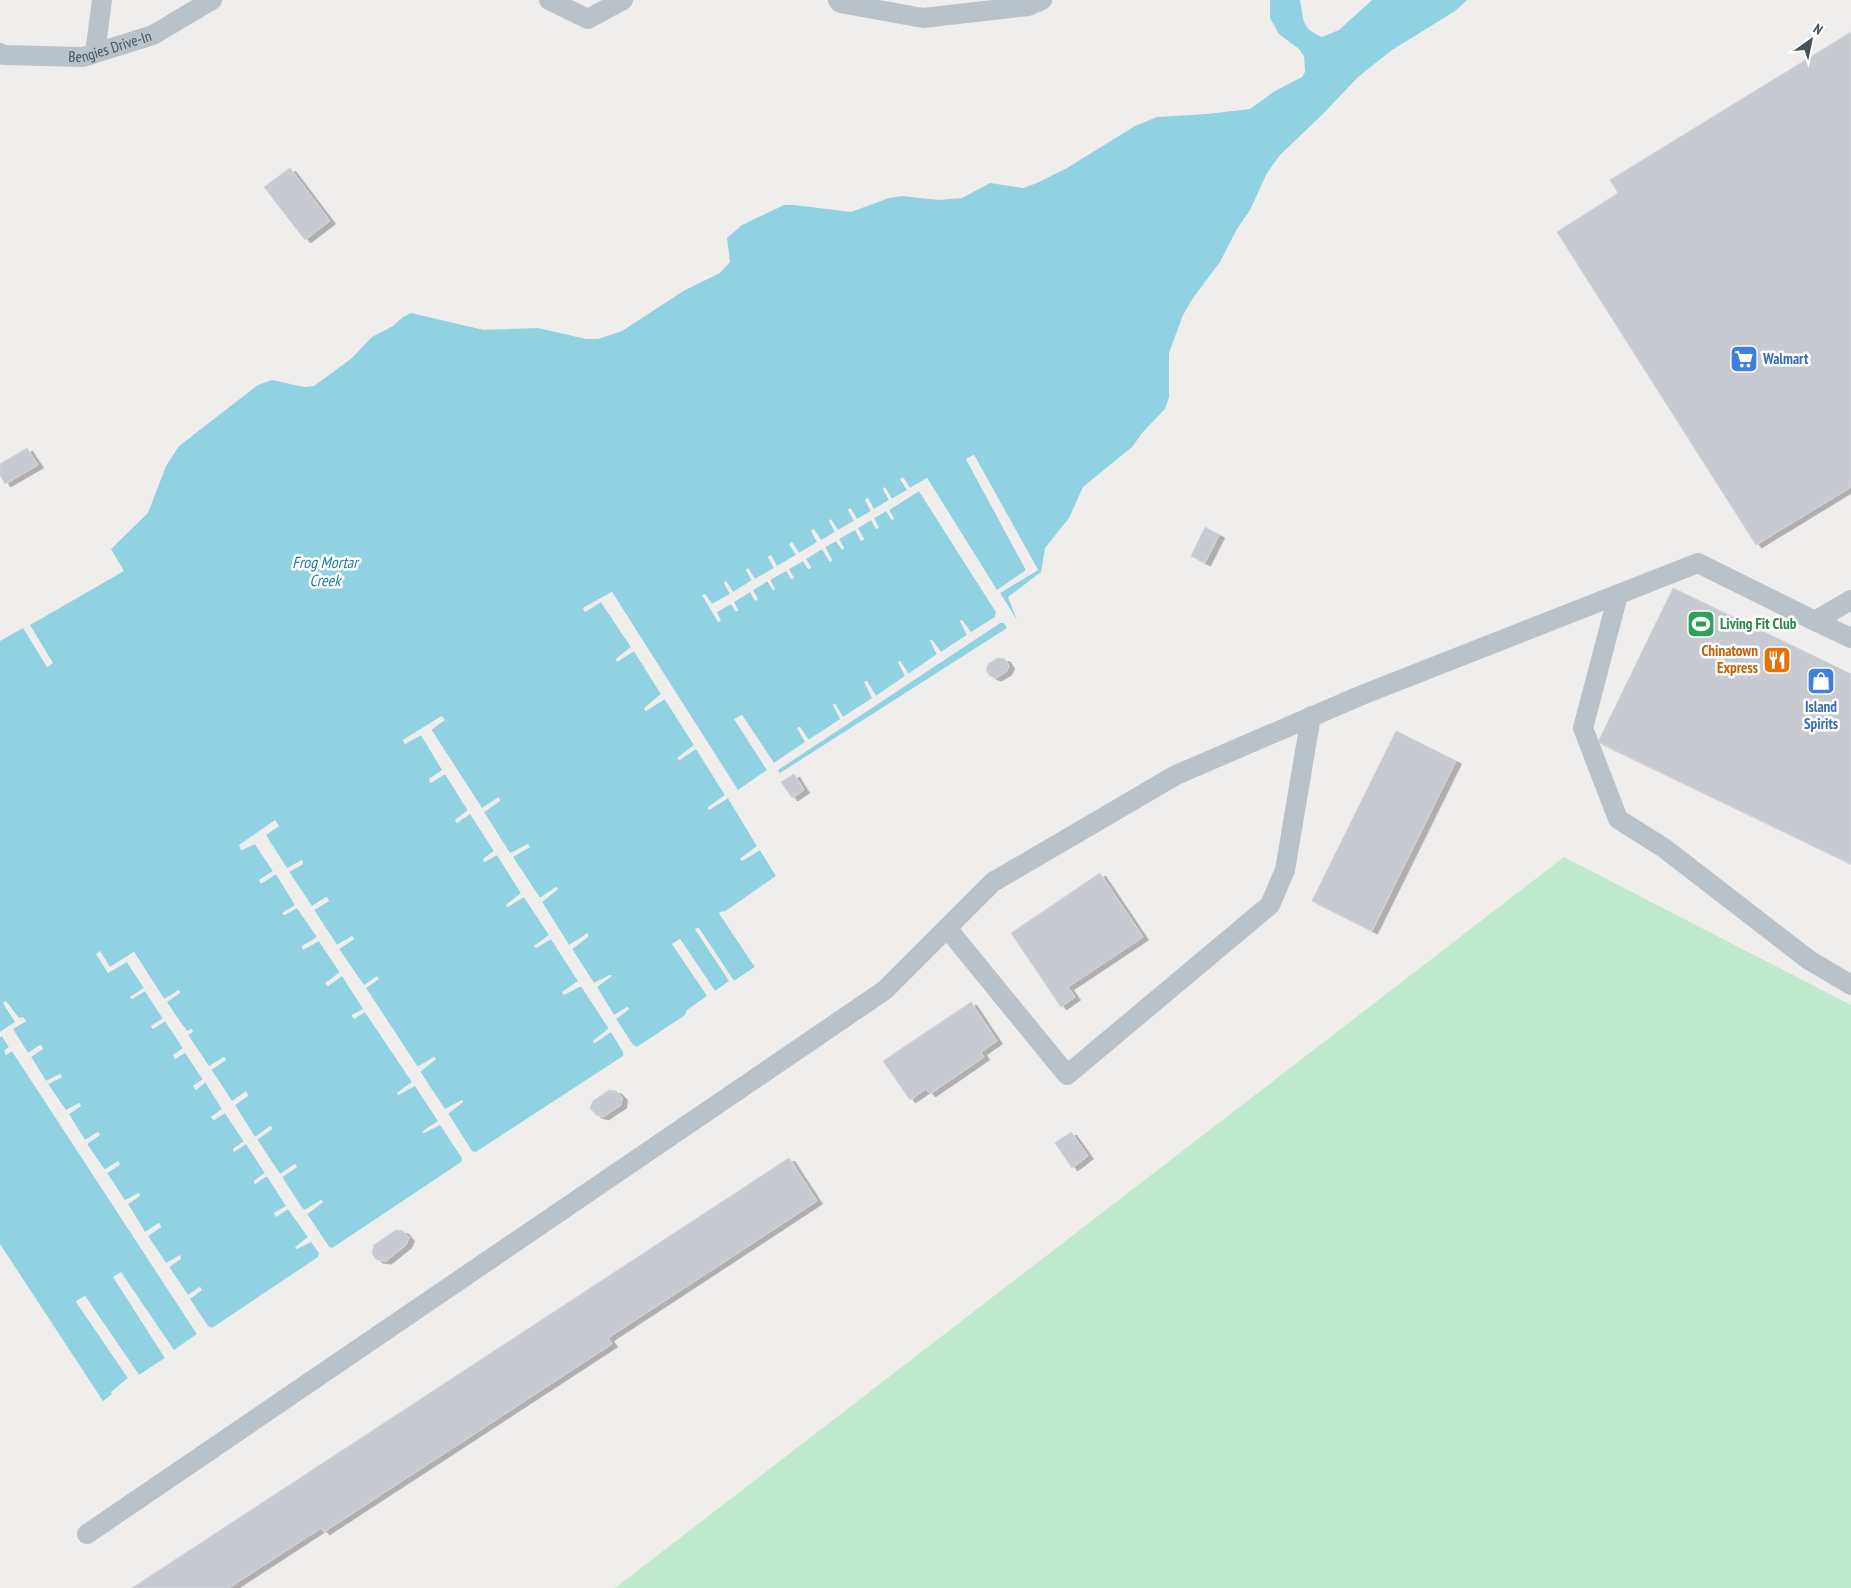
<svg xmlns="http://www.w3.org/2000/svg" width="1851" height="1588" font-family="'PT Sans Narrow',sans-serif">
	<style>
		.green { fill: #bfeacf }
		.water { fill: #91d2e2 }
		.pier { fill: #f0eded; fill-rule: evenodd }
		.building { fill: #c7cad0; stroke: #d2d4d8; filter: url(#shadow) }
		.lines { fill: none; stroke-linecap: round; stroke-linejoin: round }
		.service { stroke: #bac2c9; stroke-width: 20 }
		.labels { text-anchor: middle; stroke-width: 5; stroke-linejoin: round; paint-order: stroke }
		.street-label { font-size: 15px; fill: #475159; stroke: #fff }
		.shop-label { font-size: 15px; font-weight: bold; fill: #366cbe; stroke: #fff; text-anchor: start }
		.leisure-label { font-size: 15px; font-weight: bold; fill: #27864d; stroke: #fff; text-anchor: start }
		.food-label { font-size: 15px; font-weight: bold; fill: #c56008; stroke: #fff; text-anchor: end }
		.water-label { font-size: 16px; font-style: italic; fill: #1a7f98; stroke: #fff }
	</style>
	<defs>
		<filter id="shadow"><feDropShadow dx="5.5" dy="3" stdDeviation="0" flood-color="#0004"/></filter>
	</defs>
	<rect width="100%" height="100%" fill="#f0eded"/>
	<path class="green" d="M1564,857L1851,1005V1588H615Z"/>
	<g class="water">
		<path d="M1270,0H1300C1304,21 1301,28 1322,37L1339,30L1372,0H1467L1455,11L1392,50L1358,77L1323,114L1280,155L1267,173L1250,210L1237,229L1220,262L1193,298L1183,315L1169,353V397L1165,409L1142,433L1132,447L1083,487L1069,518L1045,548L1041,572L1008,597L1017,620L1000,593L1038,570L974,455L966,459L1026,570L997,591L927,478L910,488L901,479L907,490L891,499L885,488L883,489L889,500L874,509L867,498L865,500L871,511L857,519L851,509H848L854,521L838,530L831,520L829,521L835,532L821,541L813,530L811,531L818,542L799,553L792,542L790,544L796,555L777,566L770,555L768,557L774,568L755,579L748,568L746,570L752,580L733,592L726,581L724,583L730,594L712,604L705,594L718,622L716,612L731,604L736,611L738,610L733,602L750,592L755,600L753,590L768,581L773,590L775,589L770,580L786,570L791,579L793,578L788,569L803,561L809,569L811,567L806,559L822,549L830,562L832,560L825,547L836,541L842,549L844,548L839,539L855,529L862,541L864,539L857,528L871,520L876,529L874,518L886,511L892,520L894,518L889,510L919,491L996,612L995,617L971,633L962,620L960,621L967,635L941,652L932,640H930L937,654L908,674L900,661L898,662L905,676L876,696L867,682L865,683L873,698L843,717L835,704H833L841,719L808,740L800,727L798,728L805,742L774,763L742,715L735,719L767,770L737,791L612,592L583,608L585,612L601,602L631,647L616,659L617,661L634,651L661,694L644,708L646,711L664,698L694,745L678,758L680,760L696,748L725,795L708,807L709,810L728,798L757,846L740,859L742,861L760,850L776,876L724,912L719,913L755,967L734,981L699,928L695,929L730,981L715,991L680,939L672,944L708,996L687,1010L685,1015L637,1047L633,1045L616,1019L629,1009L627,1007L614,1015L596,987L611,977L610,975L594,983L572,949L588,937L587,934L569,945L542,902L558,889L556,887L540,898L512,856L529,847L528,844L510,854L484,812L500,801L498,798L482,808L431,729L444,720L442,716L403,740L405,744L421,735L443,770L429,779L430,783L445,774L468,811L455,821L457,823L470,813L494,851L483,859L484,862L497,855L521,893L506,905L508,907L524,897L549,935L535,946L536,948L551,939L578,981L562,993L565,994L581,986L609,1029L593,1041L595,1043L611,1032L623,1051V1056L476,1152H472L448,1113L463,1102L462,1100L445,1110L420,1071L436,1059L434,1057L418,1067L366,988L378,979L377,977L364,986L339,949L354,939L352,936L337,945L314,910L329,901L326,897L312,906L289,872L303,864L302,860L287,869L265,835L278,826L275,821L240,845L241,850L255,844L273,871L259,880L262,883L276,874L295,905L283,914L285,915L297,908L317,937L302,946L303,949L319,941L340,973L326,983L328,986L342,976L364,1009L352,1015L353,1018L365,1012L412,1082L397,1093L398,1095L415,1085L438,1121L423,1131L424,1133L440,1124L462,1158V1162L332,1248L329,1247L307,1214L323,1202L321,1200L305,1210L302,1208L282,1177L297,1167L295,1164L280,1174L257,1139L272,1129L270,1126L255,1137L235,1105L248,1096L246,1092L232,1101L211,1069L226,1059L224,1057L209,1067L188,1035L192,1029L187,1031L166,1002L180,993L178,990L165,1000L134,952L110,967L100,952L97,954L108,973L126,961L144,988L130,997L132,999L145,991L163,1019L151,1026L153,1029L165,1021L183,1048L175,1059L185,1052L203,1080L193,1086L205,1082L222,1109L211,1117L214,1120L225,1113L244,1142L233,1149L235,1151L246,1144L265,1173L254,1181L255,1184L267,1176L286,1206L274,1213L276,1216L288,1209L308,1237L296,1247L297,1249L311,1241L319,1253L318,1257L212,1328L208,1327L190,1299L201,1289L200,1287L188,1295L169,1267L181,1259L180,1256L166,1263L148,1236L161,1227L159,1223L145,1232L128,1204L140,1196L138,1193L125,1201L107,1173L120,1165L117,1162L105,1170L87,1144L100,1135L98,1132L85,1140L68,1114L81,1106L79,1103L66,1111L48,1084L62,1077L60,1074L46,1081L31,1057L43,1048L40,1045L28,1053L12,1029L26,1021L19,1018L3,1003L16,1022L0,1032V641L23,628L47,667L53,663L30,625L124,571L111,549L148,513L166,466L179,446L258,385L272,380L304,387L314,386L352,358L372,337L393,326L403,317L411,313L484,330L538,328L586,339H598L622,331L685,290L720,273L730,262L727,238L742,225L784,205H794L851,212L889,198L902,196L939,200L962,198L990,183L1023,188L1037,183L1067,168L1135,126L1157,117L1207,114L1250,109L1275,91L1302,77L1305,72L1304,56L1299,49L1279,34L1270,18Z"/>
		<path d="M1000,623H1004L1007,628L780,773L778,770Z"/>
		<path d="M2,1036L9,1047L4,1051L6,1055L12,1051L197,1334L174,1351L121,1273L114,1277L165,1358L139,1375L85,1296L76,1301L128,1378L111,1392L112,1394L103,1401L0,1244V1037Z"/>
	</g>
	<g class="pier">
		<path d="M974,455L1038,570L1000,593L1018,623L1015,622L998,593L995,592L927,481L732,594L712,607L714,611L920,488L999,612L997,619L942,654H940L907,678L775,765L772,764L741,718L738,720L769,770L738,793L735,792L611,595L603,600L633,646L632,650H636L663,693L662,697H667L730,796L759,845V848L762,849L778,876L723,915L757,965V968L735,983L732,982L715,993L680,942L676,945L710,997L689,1011L687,1017L638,1049L631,1047L594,986L569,950L570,947L540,903V900L508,855L482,811L429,731V727L441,719L410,739L420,733L423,734L445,769V772L496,850V853L499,854L580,980V983L577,985L583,984L626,1051L624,1058L477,1154L470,1153L446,1115V1112L443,1111L418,1073V1070L408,1058L263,836L264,833L274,824L242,846L255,842L257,843L414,1080V1083L417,1084L465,1158L463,1164L333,1250L327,1249L305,1215L306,1212L300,1210L253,1139L233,1106V1103L230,1102L133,955L127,959L185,1047V1050L208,1080L225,1110L227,1111L289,1206L310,1236L309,1240H313L322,1253L320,1259L213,1330L206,1328L188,1298L143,1234L125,1203L103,1172L85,1145V1142L10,1029L2,1034L4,1035L11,1049L14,1050L200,1333L199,1336L172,1353L120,1276L117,1278L168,1357L137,1378L84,1299L79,1302L131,1377L130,1380L112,1394L111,1392L128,1378L76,1302L85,1296L139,1375L165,1358L113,1277L121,1272L174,1350L197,1334L12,1051L6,1055L4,1051L9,1047L2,1036L0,1037V1032L15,1022L3,1003L6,1001L19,1018L23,1017L26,1021L13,1029L28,1053L41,1045L43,1049L31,1057L46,1081L60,1074L62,1077L48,1084L66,1110L79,1103L81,1106L69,1114L85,1140L98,1132L100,1135L87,1144L104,1170L118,1161L120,1164L107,1173L125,1200L139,1193L140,1196L128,1204L145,1232L159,1223L161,1227L148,1236L166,1263L180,1255L181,1258L169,1267L188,1295L200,1287L202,1290L190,1299L208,1326L213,1328L318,1258L319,1253L311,1242L297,1249L295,1247L308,1237L288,1209L276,1217L274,1213L286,1206L267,1176L255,1184L254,1181L265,1173L246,1144L234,1152L233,1149L244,1141L225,1113L214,1120L211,1117L222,1109L206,1082L196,1090L193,1086L203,1079L185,1053L175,1059L173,1055L183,1048L165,1021L153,1029L151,1026L163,1018L145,991L132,999L130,997L144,988L127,962L108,973L96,954L100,951L110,967L134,952L164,999L179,990L180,993L167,1002L186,1031L192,1029L193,1032L188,1035L209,1066L224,1057L226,1060L211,1070L232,1101L246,1091L248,1095L235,1105L255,1137L271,1126L272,1129L257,1140L280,1174L295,1164L297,1167L282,1177L302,1208L305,1210L321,1200L323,1202L307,1214L329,1247L333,1248L461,1162L462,1158L440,1125L424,1133L422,1132L438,1121L415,1086L398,1095L397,1093L412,1082L365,1012L354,1019L352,1015L363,1009L342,976L328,986L325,983L340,972L319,941L303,950L302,947L317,937L297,908L284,915L282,913L295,905L276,874L261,884L259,880L273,871L255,844L241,850L239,845L275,820L279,826L266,835L287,868L302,860L303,864L289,872L312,906L327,897L329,901L314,910L337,945L352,936L354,939L339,949L364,985L377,976L379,979L366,988L417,1067L434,1057L436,1059L420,1072L445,1109L462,1100L463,1102L448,1114L472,1151L476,1152L623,1057V1052L611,1032L594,1043L593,1041L609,1028L581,986L564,995L562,992L578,981L551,939L536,948L534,946L549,935L524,897L507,907L506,905L521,893L497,855L485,862L483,859L494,851L470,814L457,823L455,820L468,810L445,774L431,783L429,779L442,770L421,735L405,744L403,740L442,716L445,720L431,730L482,808L499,797L500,801L484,812L510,853L528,844L530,847L513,857L540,898L556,887L558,889L542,902L569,945L588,933V937L572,949L594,983L610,975L612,976L597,987L614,1015L628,1007L629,1009L616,1019L633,1045L637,1047L685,1016L687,1010L707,996L672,944L680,939L715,991L729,981L695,929L698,928L734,981L755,967L719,913L723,911L725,912L776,876L760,850L742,861L740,859L757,846L728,798L709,810L708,808L725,795L696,749L679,760L677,758L694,745L665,699L646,711L644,709L661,694L634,651L617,662L616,659L631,647L601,602L585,612L583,608L612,592L738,790L767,770L734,719L742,715L774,763L805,742L797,728L800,727L809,740L840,719L833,705L835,704L843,717L872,698L864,682L867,681L876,696L905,676L898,662L900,661L909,674L937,655L930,640H932L941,652L967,635L960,621L962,620L971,632L995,617L996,612L919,491L889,510L894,519L892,520L886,511L874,518L879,528L876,529L871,520L858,528L864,539L861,541L855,530L839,539L844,548L842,550L836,541L825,547L832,560L830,562L822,549L806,559L811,568L808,569L803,561L789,569L794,578L791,579L786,571L770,580L775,589L773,590L767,581L753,590L758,599L755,601L750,592L734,602L738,610L736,612L731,604L717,612L721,621L718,622L702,595L705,594L712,604L730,594L724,583L726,581L733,592L752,581L746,570L748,568L755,579L774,568L768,557L771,555L777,566L796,555L789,544L792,542L799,553L817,542L811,531L814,529L821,540L835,532L829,521L831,519L838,530L854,521L848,510L850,508L857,519L871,511L865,500L868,498L874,509L889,500L883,489L885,487L892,499L907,490L900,479L903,477L910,488L927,478L997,590L1026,570L966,459ZM973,458L1035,569L1012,583L1028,572L1029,569L969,460Z"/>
		<path d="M999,620L1006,621L1010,627L1009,630L1004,623H1000L776,771L777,768Z"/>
		<path d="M0,1245L102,1402L115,1394L114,1396L104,1403H101L0,1248Z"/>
	</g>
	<g class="building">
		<path d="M1851,32V487L1756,545L1557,232L1618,193L1610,180Z"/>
		<path d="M290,168L330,221L305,240L264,187Z"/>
		<path d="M27,448L38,465L5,484L0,475V464Z"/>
		<path d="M1205,527L1219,535L1205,563L1191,556Z"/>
		<path d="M1673,588L1851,674V864L1598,742Z"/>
		<path d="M998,658L1005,659L1009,666L1006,672L996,678L990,676L986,670L988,664Z"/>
		<path d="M1396,731L1456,761L1372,931L1312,901Z"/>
		<path d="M794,774L804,790L792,798L781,782Z"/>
		<path d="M1100,873L1143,937L1068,987L1075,997L1061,1007L1011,933Z"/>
		<path d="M971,1002L997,1041L981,1052L984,1057L930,1094L926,1089L910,1100L883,1061Z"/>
		<path d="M609,1090L616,1091L622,1097L621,1105L603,1117L596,1115L590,1108L593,1101Z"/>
		<path d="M1071,1132L1088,1156L1072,1168L1055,1143Z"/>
		<path d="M789,1158L817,1201L608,1338L612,1344L324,1532L321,1528L229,1588H132Z"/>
		<path d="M396,1230L403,1231L409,1238L406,1245L386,1261L377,1260L372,1254L374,1245Z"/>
	</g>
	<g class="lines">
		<g class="service">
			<path d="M549,0L588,19L623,0"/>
			<path d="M838,0L840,3L923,18L1028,6L1042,0"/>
			<path id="s1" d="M0,53L3,55L83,57L153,35L212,0"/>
			<path d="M95,53L102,0"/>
			<path d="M1618,595L1583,728L1618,819L1664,848L1809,960L1851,985"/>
			<path d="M1815,621L1851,638"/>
			<path d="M947,928L1067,1075L1270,905L1285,870L1311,716"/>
			<path d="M87,1534L885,990L993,882L1176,775L1362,695L1698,563L1815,621L1851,600"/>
		</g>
	</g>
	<defs>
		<symbol id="supermarket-square" viewBox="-11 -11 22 22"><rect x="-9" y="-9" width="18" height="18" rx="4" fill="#3f7fe0" stroke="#fff"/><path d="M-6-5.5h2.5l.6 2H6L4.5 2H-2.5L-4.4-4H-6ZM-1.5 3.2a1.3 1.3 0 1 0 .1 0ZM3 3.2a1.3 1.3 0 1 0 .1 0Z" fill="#fff"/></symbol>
		<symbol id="stadium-square" viewBox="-11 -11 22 22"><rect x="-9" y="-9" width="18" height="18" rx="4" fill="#2e9e5b" stroke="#fff"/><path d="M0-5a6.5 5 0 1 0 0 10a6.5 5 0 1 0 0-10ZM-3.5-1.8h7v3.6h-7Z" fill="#fff"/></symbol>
		<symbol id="restaurant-square" viewBox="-11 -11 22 22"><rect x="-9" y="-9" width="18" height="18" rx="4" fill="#e8710a" stroke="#fff"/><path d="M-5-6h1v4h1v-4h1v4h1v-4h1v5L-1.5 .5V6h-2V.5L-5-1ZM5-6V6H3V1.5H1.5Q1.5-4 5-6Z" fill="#fff"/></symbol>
		<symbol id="shop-square" viewBox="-11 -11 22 22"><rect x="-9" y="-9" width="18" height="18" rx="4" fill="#3f7fe0" stroke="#fff"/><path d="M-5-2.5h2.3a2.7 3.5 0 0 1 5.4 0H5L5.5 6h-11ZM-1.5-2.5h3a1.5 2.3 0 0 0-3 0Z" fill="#fff"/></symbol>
	</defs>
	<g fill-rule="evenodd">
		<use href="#supermarket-square" x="1728" y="343" width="32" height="32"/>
		<use href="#stadium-square" x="1685" y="608" width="32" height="32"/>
		<use href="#restaurant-square" x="1761" y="644" width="32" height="32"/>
		<use href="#shop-square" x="1805" y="665" width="32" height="32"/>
	</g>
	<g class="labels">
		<g class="street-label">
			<text dy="5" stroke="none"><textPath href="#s1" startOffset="112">Bengies Drive-In</textPath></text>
		</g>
		<g class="shop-label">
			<text x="1763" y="364">Walmart</text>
			<text x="1821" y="712" text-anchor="middle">Island<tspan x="1821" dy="17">Spirits</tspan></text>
		</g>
		<g class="leisure-label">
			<text x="1720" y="629">Living Fit Club</text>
		</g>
		<g class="food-label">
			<text x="1758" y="656">Chinatown<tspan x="1758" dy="17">Express</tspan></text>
		</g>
		<g class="water-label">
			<text x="325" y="568">Frog Mortar<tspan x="325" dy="18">Creek</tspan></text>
		</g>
	</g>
	<g transform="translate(1811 40) rotate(33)" stroke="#ffffff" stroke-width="4" paint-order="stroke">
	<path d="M0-4L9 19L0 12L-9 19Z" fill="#475159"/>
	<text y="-8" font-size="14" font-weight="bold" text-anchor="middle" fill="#475159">N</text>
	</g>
</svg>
